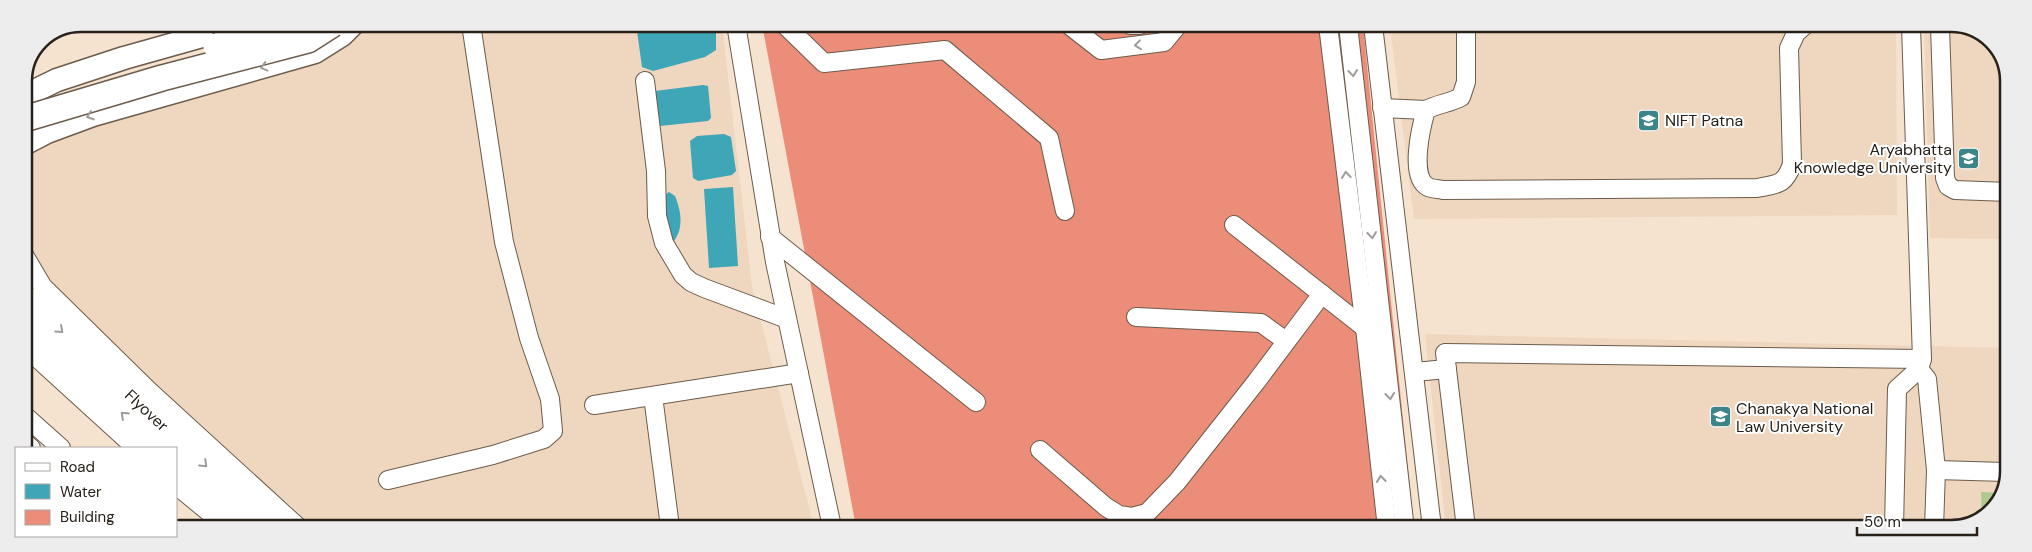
<svg xmlns="http://www.w3.org/2000/svg" width="2032" height="552" font-family="'DM Sans',sans-serif">
	<style>
		.built { fill: #efd6be }
		.green { fill: #adc990 }
		.water { fill: #3ea6b6 }
		.building { fill: #ec8d7a }
		.lines { fill: none; stroke-linecap: round; stroke-linejoin: round }
		.minor-casing { stroke: #6c5c4b; stroke-width: 20 }
		.major-casing { stroke: #6c5c4b; stroke-width: 25 }
		.highway-casing { stroke: #6c5c4b; stroke-width: 28 }
		.minor { stroke: #fff; stroke-width: 18 }
		.major { stroke: #fff; stroke-width: 22 }
		.highway { stroke: #fff; stroke-width: 25 }
		.highway-bridge-casing { stroke: #6c5c4b; stroke-width: 28; stroke-linecap: butt }
		.highway-bridge { stroke: #fff; stroke-width: 25 }
		.oneway { stroke: #9e9b98 }
		.labels { text-anchor: middle; stroke-width: 4; stroke-linejoin: round; paint-order: stroke }
		.poi-label { font-size: 16px; fill: #27211a; stroke: #fff; text-anchor: start }
		.street-label { font-size: 16px; fill: #27211a; stroke: #fff }
		.rim { fill: none; stroke: #27211a; stroke-width: 2.5 }
	</style>
	<rect width="100%" height="100%" fill="#f5e2cf"/>
	<g class="built">
		<path d="M356,24H722L752,287L814,527H313L294,508L24,283V132Z"/>
		<path d="M1390,25L1896,26L1897,215L1414,219Z"/>
		<path d="M1924,26H1965L1994,44L2008,77L2007,239L1930,238Z"/>
		<path d="M1425,334L2007,348L2006,485L1986,516L1951,528H1446Z"/>
	</g>
	<path class="green" d="M1981,492L2001,493L1986,516L1982,518Z"/>
	<g class="water">
		<path d="M636,24H716V50L705,57L653,71L642,67Z"/>
		<path d="M703,85L708,86L711,118L708,121L660,126L652,121L649,95L655,91Z"/>
		<path d="M724,134L731,137L736,171L732,175L698,181L693,178L690,141L697,136Z"/>
		<path d="M733,187L738,266L709,268L704,189Z"/>
		<path d="M669,192L675,196C681,211 684,227 674,241L668,239L662,197Z"/>
	</g>
	<g class="building">
		<path d="M762,24L1363,25L1414,528L856,527Z"/>
		<path d="M201,519L211,527L186,526L192,520Z"/>
	</g>
	<g class="lines">
		<defs>
			<g id="minor">
				<path d="M736,24L775,262L832,527"/>
				<path d="M784,24L824,63L945,50L1049,138L1065,211"/>
				<path d="M1069,25L1101,50L1164,42L1178,25"/>
				<path d="M1130,25H1140"/>
				<path d="M1328,25L1365,328L1387,528"/>
				<path d="M1348,25L1404,521L1400,528"/>
				<path d="M1373,25L1432,528"/>
				<path d="M1466,25V82L1461,97C1450,103 1437,104 1426,110C1421,127 1409,177 1428,187C1432,189 1439,189 1443,190L1757,188C1778,184 1785,185 1792,164L1789,48L1796,33L1805,25"/>
				<path d="M1940,26L1945,178L1948,186L1955,190L2008,192"/>
				<path d="M645,81L656,171L657,216L664,243L683,275L691,282L704,288L787,319"/>
				<path d="M1382,108L1426,110"/>
				<path d="M1234,225L1365,328H1370"/>
				<path d="M770,237L976,402"/>
				<path d="M24,255L43,287L149,391L298,527"/>
				<path d="M1136,317L1261,323L1286,341"/>
				<path d="M24,346L136,448"/>
				<path d="M1919,369L1927,379L1936,470L1934,528"/>
				<path d="M1414,372L1447,369"/>
				<path d="M653,396L670,527"/>
				<path d="M594,405L799,373"/>
				<path d="M24,415L61,448"/>
				<path d="M24,442L31,448"/>
				<path d="M1040,450L1106,507L1119,515L1132,517L1147,513L1177,482L1256,382L1322,294"/>
				<path d="M1936,470L2006,472"/>
				<path d="M388,480L493,455L544,439L553,431L550,399L529,338L504,242L471,24"/>
				<path d="M176,485L227,527"/>
				<path d="M1466,528L1445,353L1922,359"/>
				<path d="M1894,528L1897,389L1919,369L1922,359L1911,26"/>
			</g>
			<g id="major">
				<path d="M24,96L57,80L124,58L245,24"/>
				<path d="M24,144L47,132L93,115L315,52L342,35L353,24"/>
			</g>
			<g id="highway">
				<path d="M24,297L153,414L268,527"/>
				<path d="M24,319L160,448"/>
				<path d="M176,463L240,523"/>
			</g>
		</defs>
		<use href="#minor" class="minor-casing"/>
		<use href="#major" class="major-casing"/>
		<use href="#highway" class="highway-casing"/>
		<use href="#minor" class="minor"/>
		<use href="#major" class="major"/>
		<use href="#highway" class="highway"/>
		<defs>
			<g id="highway-bridge">
				<path d="M216,46L293,24"/>
				<path d="M24,119L162,78L308,40L333,24"/>
			</g>
		</defs>
		<use href="#highway-bridge" class="highway-bridge-casing"/>
		<use href="#highway-bridge" class="highway-bridge"/>
	</g>
	<defs><path id="oneway-chevron" d="M-2-3.5L2.5 0L-2 3.5" fill="none" stroke-width="1.6" stroke-linecap="round" stroke-linejoin="round" transform="scale(1.25)"/></defs>
	<g class="oneway">
		<use href="#oneway-chevron" transform="translate(1138 45) rotate(173)"/>
		<use href="#oneway-chevron" transform="translate(264 67) rotate(165)"/>
		<use href="#oneway-chevron" transform="translate(1353 73) rotate(83)"/>
		<use href="#oneway-chevron" transform="translate(90 116) rotate(161)"/>
		<use href="#oneway-chevron" transform="translate(1346 175) rotate(-97)"/>
		<use href="#oneway-chevron" transform="translate(1372 235) rotate(83)"/>
		<use href="#oneway-chevron" transform="translate(60 330) rotate(42)"/>
		<use href="#oneway-chevron" transform="translate(1390 396) rotate(84)"/>
		<use href="#oneway-chevron" transform="translate(124 415) rotate(-137)"/>
		<use href="#oneway-chevron" transform="translate(204 464) rotate(44)"/>
		<use href="#oneway-chevron" transform="translate(1381 479) rotate(-96)"/>
	</g>
	<defs>
		<symbol id="university-square" viewBox="-11 -11 22 22"><rect x="-9" y="-9" width="18" height="18" rx="4" fill="#3b8487" stroke="#fff"/><path d="M0-5L7-2L0 1L-7-2ZM-4 1L0 2.5L4 1V4Q0 6-4 4Z" fill="#fff"/></symbol>
	</defs>
	<g fill-rule="evenodd">
		<use href="#university-square" x="1636" y="108" width="25" height="25"/>
		<use href="#university-square" x="1956" y="146" width="25" height="25"/>
		<use href="#university-square" x="1708" y="404" width="25" height="25"/>
	</g>
	<g class="labels">
		<g class="poi-label">
			<text x="1665" y="126">NIFT Patna</text>
			<text x="1952" y="155" text-anchor="end">Aryabhatta<tspan x="1952" dy="18">Knowledge University</tspan></text>
			<text x="1736" y="414">Chanakya National<tspan x="1736" dy="18">Law University</tspan></text>
		</g>
		<g class="street-label">
			<text transform="translate(147 410) rotate(43)" y="6">Flyover</text>
		</g>
	</g>
	<path d="M0 0H2032V552H0ZM81 32H1951A49 49 0 0 1 2000 81V471A49 49 0 0 1 1951 520H81A49 49 0 0 1 32 471V81A49 49 0 0 1 81 32Z" fill="#eeeded" fill-rule="evenodd"/>
	<path class="rim" d="M81 32H1951A49 49 0 0 1 2000 81V471A49 49 0 0 1 1951 520H81A49 49 0 0 1 32 471V81A49 49 0 0 1 81 32Z"/>
	<rect x="15" y="447" width="162" height="90" fill="#ffffff" stroke="#a9a6a3"/>
	<rect x="25" y="463" width="25" height="8" fill="#ffffff" stroke="#a9a6a3"/>
	<text x="60" y="472" font-size="15" fill="#27211a">Road</text>
	<rect x="25" y="484" width="25" height="15" fill="#3ea6b6" stroke="#a9a6a3"/>
	<text x="60" y="497" font-size="15" fill="#27211a">Water</text>
	<rect x="25" y="510" width="25" height="15" fill="#ec8d7a" stroke="#a9a6a3"/>
	<text x="60" y="522" font-size="15" fill="#27211a">Building</text>
	<path d="M1857 527v8h120v-8" fill="none" stroke="#27211a" stroke-width="2.5"/>
	<text x="1864" y="527" font-size="15" fill="#27211a" stroke="#ffffff" stroke-width="4" paint-order="stroke">50 m</text>
</svg>
